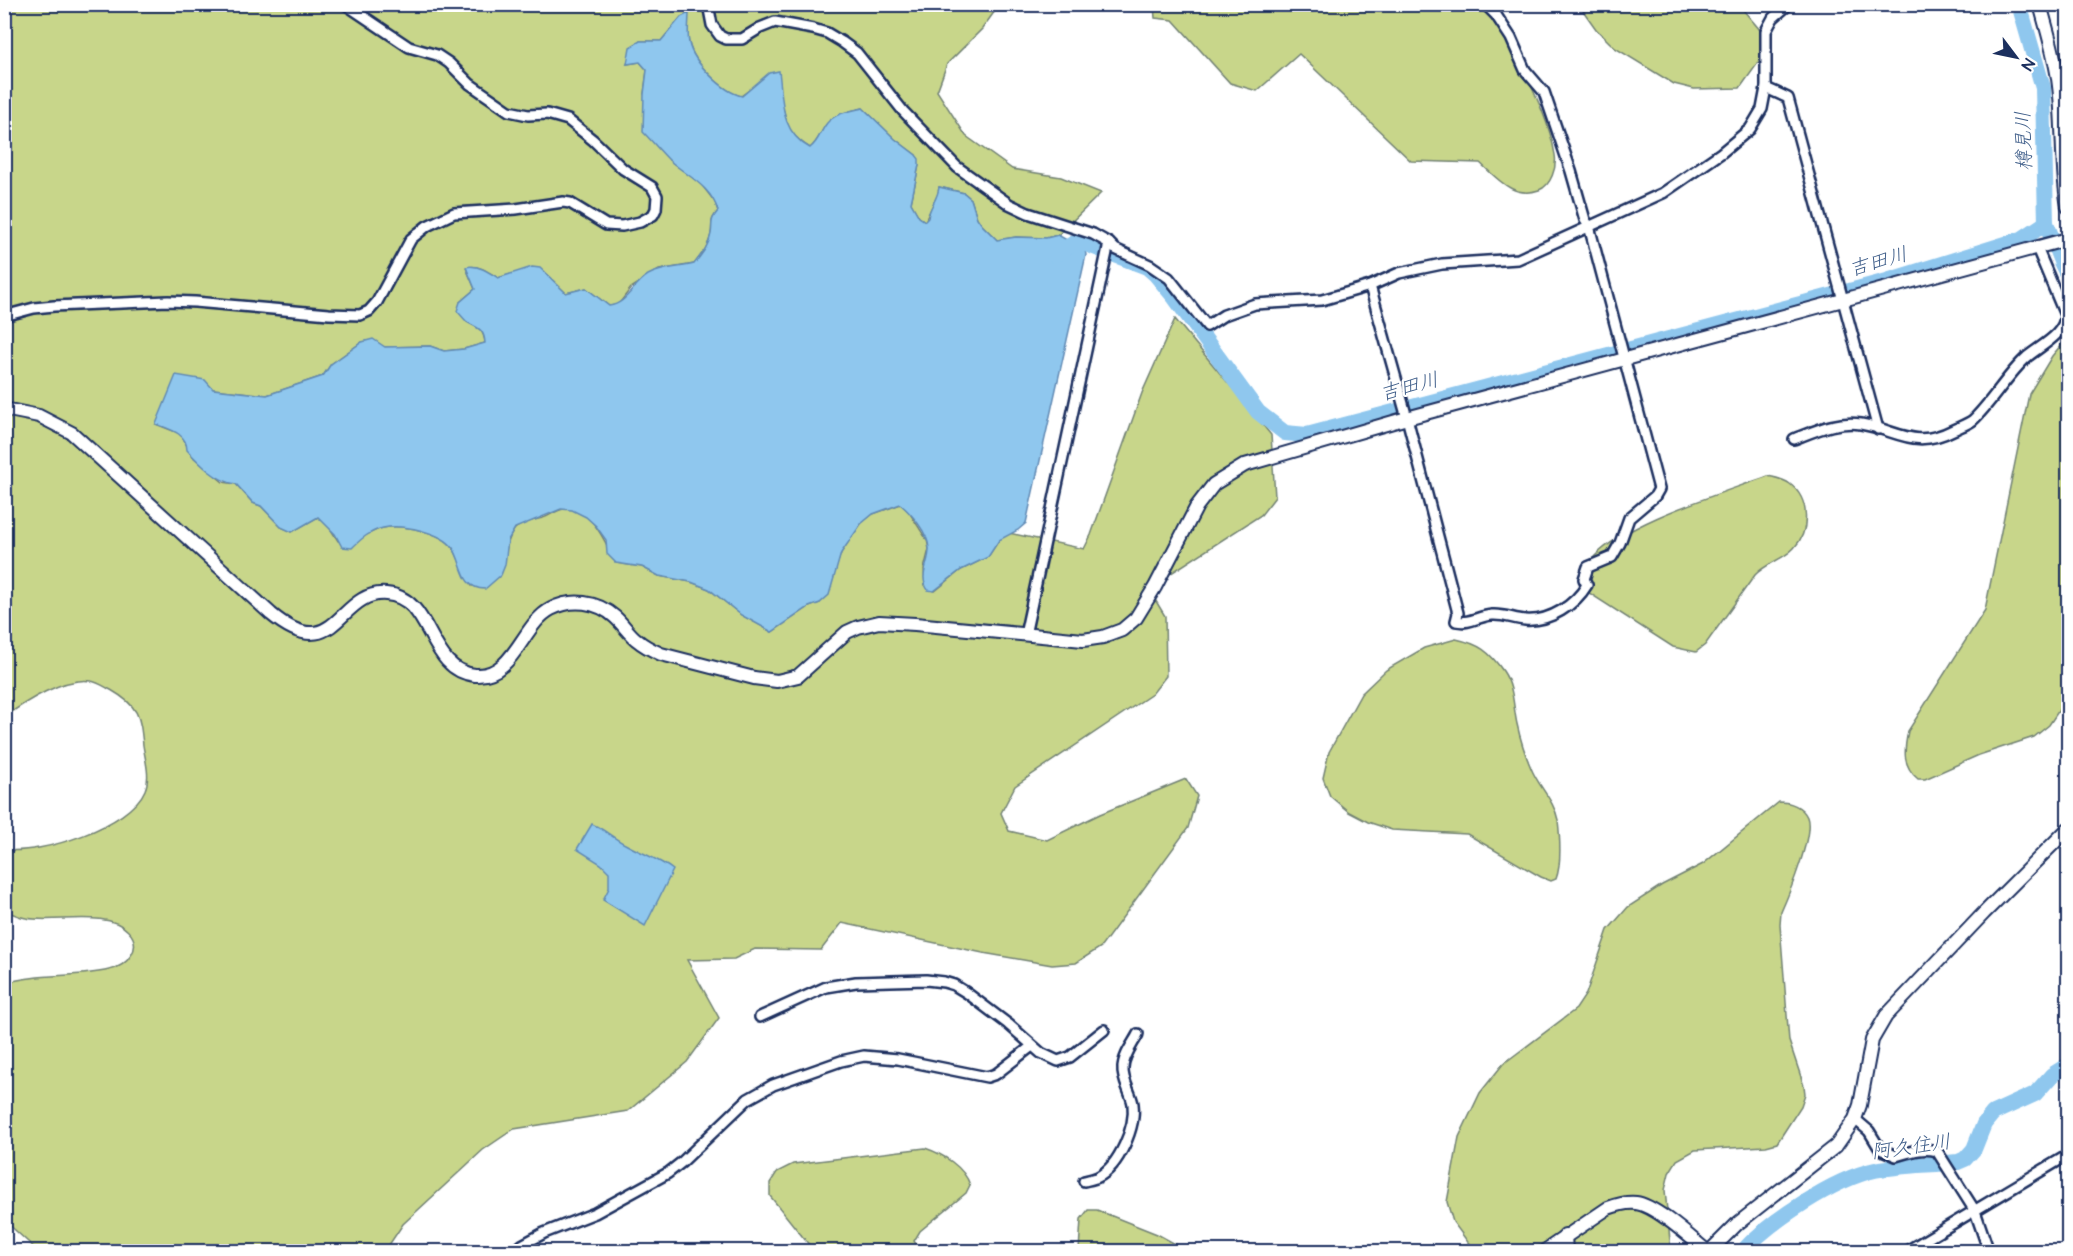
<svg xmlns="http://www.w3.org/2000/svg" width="2073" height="1256" font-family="'Architects Daughter','Klee One',sans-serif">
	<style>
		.green { fill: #c8d68a; stroke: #728274; stroke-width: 1.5 }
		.water { fill: #8fc7ee; stroke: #618ab4; stroke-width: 1.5 }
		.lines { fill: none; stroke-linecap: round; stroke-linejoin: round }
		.river { stroke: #8fc7ee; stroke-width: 16 }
		.street-casing { stroke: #1b2f5e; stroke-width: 14 }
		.secondary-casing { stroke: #1b2f5e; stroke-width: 16 }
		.street { stroke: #fff; stroke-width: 9 }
		.secondary { stroke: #fff; stroke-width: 12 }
		.labels { text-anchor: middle; stroke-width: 4.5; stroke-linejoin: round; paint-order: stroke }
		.water-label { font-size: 20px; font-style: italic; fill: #3e5d89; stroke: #fff }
	</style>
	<rect width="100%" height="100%" fill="#fff"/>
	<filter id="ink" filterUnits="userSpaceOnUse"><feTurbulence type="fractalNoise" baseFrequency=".0167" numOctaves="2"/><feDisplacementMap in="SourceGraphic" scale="12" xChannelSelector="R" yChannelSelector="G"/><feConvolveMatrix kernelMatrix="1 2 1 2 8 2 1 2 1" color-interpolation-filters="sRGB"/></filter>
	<g filter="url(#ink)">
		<g class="green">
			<path d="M1000,4L982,29L947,64L937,91L966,136L1012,169L1061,177L1101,193L1058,235L1046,238L1016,237L997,240L982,225L977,218L971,199L964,193L939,187L938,194L925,221L919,217L911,203L919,165L916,155L895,139L863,108C850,111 836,113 827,124C820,132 819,141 810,148C794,138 787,129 784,111L752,88L741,96C723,92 693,62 689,43C687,34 689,23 688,14L681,17L661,41H640L627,64L640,62L647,70L644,94L669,160L701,184L715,202L718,211C709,222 713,222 711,234C709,246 701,255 694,264L659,270L631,288L618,305L609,306L586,288L566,293L547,275L515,273L498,278C489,272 477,263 466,268L475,289L460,302L467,322C478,326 484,330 485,343L464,349L444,351L430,346L385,347L362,342L331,364L323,376L267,395L213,389L156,424L181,434L192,456L223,482L236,484L253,503L261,506L281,527L292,532L318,517L328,525L338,541C347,539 357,539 366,535C371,533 377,529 383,528C402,524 442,532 453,548C461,560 463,575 472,586L501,574C506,560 505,542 514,530C520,523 535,520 543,518C550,516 556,510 564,509C593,507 605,543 616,563L642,567L659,576L691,582L709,589L741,615L772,632L809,607L820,603L829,588L841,553L861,523L873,514L901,504L909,512L927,540L929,549L924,569L925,585L935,591L961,570L988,557L999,540L1009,533L1084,549L1091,535L1142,393L1175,319L1271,435L1275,497L1261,515L1148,588L1165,616L1166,676L1152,694L1015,786L1001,813L1009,831L1047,840L1100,814L1186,779L1197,796L1188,828L1101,947L1076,963L1052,965L983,953L842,923L821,950L755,949L734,959L687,960L719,1018L687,1062L628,1111L514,1129L483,1150L403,1224L385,1251L39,1252L5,1221V983C38,973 75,978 109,970C127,966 144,947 128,931C108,909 53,924 26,918C19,917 12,913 5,911V850C41,855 130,826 145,790C151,777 145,759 143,745C140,716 139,706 111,690C105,687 98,682 91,681C64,677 26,701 5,717L4,527C11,516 12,505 5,495V5Z"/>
			<path d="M1154,5H1495C1498,16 1504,28 1509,39C1525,75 1549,116 1555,155C1557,167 1551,186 1539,190C1513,199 1498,179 1480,163L1411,161L1299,54L1257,91L1230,83L1173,20L1155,18Z"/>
			<path d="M1579,5H1739L1760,30L1768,49L1740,88L1694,89L1674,84L1615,48L1596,29Z"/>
			<path d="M2068,342V679L2061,707L2049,725L2034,737L1979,755L1925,779H1918C1902,766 1904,750 1908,731L1985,610L2029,394L2052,356L2062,344Z"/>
			<path d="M1768,476C1776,478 1784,479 1790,484C1810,499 1810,531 1794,548C1783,560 1766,563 1755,575L1705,645L1696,652L1673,647L1589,593L1583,587C1584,576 1585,567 1593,558C1627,521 1720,494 1768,476Z"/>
			<path d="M1456,639C1479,644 1489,651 1503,671C1514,687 1513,706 1517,724C1520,738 1525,754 1531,768C1538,786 1554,800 1558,820C1560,838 1562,863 1556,879L1551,881L1541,877L1467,834L1392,830L1368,822L1349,812L1330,796L1323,778L1329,752L1361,694L1386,670L1424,648Z"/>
			<path d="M1779,802C1790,802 1802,806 1807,817C1814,834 1789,894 1781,912L1780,925L1789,1041L1804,1086L1805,1094L1801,1106L1777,1143L1766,1146L1695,1150L1677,1160L1669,1173L1665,1190L1671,1251H1478L1470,1245L1453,1222L1447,1202L1459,1137L1480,1093L1503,1064L1576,1009L1586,994L1608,930L1628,907L1662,885L1703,864Z"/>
			<path d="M925,1148C943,1154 964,1167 970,1185L966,1193L920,1231L914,1241L920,1250L924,1251H814L770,1196V1183L777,1172L793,1164Z"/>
			<path d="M1088,1210H1097L1157,1234L1188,1251H1079L1081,1219Z"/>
		</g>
		<g class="water">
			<path d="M689,13C689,23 687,34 689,43C693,62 723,92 742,96L769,73L779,71C783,101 780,132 810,148C819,141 820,132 827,123C836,113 850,111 863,108L895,139L916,155L919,159V165L911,203L919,217L925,221L928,218C929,207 938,199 939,187L964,193L971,199L977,218L982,225L997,240L1016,237L1046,238L1058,235L1085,250L1086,255L1026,523L1018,530L999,540L988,557L961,570L934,591L928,590C918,576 930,562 929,548C928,533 911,513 900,504L873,514L861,524L841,553L829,595L820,603L809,607L772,632L741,615L709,589L691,582L659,576L642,567L616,563L607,554L606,540L596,526L586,517L572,510L561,509L515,528L508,540L505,565L501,575L485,589C460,588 464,565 453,548C442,532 402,524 383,528C370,531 361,539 352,548L342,547L335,534L318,517L292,532L281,527L261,506L253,503L236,484C216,481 201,465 187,450C187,433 169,429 156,424L176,375L205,380L213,389L267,395L323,376L331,364L362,342L373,339L385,347L430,346L444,351L464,349L485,343C484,328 478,329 467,322C464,319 460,314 457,311L460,302L475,289L466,267C477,264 489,272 498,278L532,267L540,268L566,293L586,288L609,306C627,304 633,284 648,275C662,267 679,268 694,264C701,255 709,246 711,234C713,222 709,222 718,211C711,186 687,176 669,160C660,151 652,141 643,132L644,94L647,70L640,62L627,64L630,47L640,41H661L681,17Z"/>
			<path d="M592,824C604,829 613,838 625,844C641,853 659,859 673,870L645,926L603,900L609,888V872L601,864L577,849Z"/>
		</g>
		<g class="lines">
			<g class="river">
				<path d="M2019,4L2043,88L2046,223L2062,264L2068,276"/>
				<path d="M1054,255L1078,241L1147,267L1155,274L1175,298L1258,412L1285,433L1307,435L1887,281L2022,239L2046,223"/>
				<path d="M1742,1252C1770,1221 1834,1179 1875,1170C1902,1165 1931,1165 1958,1162L1965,1159L1974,1149L1984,1124L1993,1113L2035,1094L2052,1075L2068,1065"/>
			</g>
			<defs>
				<g id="street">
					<path d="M708,4L712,25L720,36L726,39H742L760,28L775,22L813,29L827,33L842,42L857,53L903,111L957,167L1009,204L1028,213L1093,234L1109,243L1115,249L1150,265L1169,278L1207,326L1224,315L1255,304L1322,300L1370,286L1399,273L1442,264L1518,259L1663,193L1721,153L1750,129L1762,109L1766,88V31L1773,18L1789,4"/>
					<path d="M1766,88L1788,98L1878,429"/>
					<path d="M1370,286L1407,418L1458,613L1456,621C1471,624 1478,616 1492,615C1503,614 1514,619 1525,620C1550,622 1575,605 1587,585L1584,579L1588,567L1612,557L1620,543L1629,518L1655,496L1659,489L1589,226L1585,220L1571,171L1544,92L1525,70L1511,38L1496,15L1485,4"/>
					<path d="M4,316L34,308L54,306L168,301L195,302L329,314L360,315L369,311L377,302L411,239L427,226L454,213L516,209L563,202L570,203L606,225L622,226L640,222L653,215L656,209L657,196L652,187L623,169L593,140L568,120L547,114L528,115L509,111L470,84L449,63L437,55L409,47L345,4"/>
					<path d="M1794,439C1815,431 1838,420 1861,424C1898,430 1914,450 1953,430C1959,427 1968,424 1973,420C1992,402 2007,375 2027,357C2040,346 2066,334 2065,315L2037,248"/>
					<path d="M1025,635L1109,243"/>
					<path d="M760,1017L826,987L856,982L926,980L944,982L954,985L967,993L1008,1024L1041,1053L1058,1061L1070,1057L1104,1030"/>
					<path d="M1855,1119L1869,1131L1880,1149L1896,1156C1910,1152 1922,1147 1937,1151L1975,1211L1989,1252"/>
					<path d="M1084,1181C1088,1180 1094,1179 1098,1177C1119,1166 1136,1127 1133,1104C1131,1092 1122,1081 1123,1068C1123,1056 1133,1044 1138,1034"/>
					<path d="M514,1252L522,1245L544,1233L595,1213L668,1173L682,1162L748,1099L773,1085L841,1061L864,1056L898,1059L987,1077L996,1074L1032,1046"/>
					<path d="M1905,1252L2068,1155"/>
				</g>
				<g id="secondary">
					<path d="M2040,4C2047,31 2056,58 2059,86C2064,126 2061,167 2068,207"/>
					<path d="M4,409L39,416L72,433L271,614C336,668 338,590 386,594C434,597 426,670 475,675C514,678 522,624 551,609C572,598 597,601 615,617C623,624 629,634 637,640C644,646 652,650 661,654L754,678L777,681L798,676L847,632L858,627L879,622L915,624L1063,638L1083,640L1103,637L1122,630L1136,618L1155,587L1197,506L1214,484L1245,465L1407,418L2068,239"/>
					<path d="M1565,1235L1566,1252"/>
					<path d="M1543,1252L1608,1208C1616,1205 1627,1202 1636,1203C1655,1205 1692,1239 1708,1252"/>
					<path d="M1709,1252L1737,1224L1836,1146L1855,1119L1860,1105L1872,1040L1886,1016L1984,913L2068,829"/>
				</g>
			</defs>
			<use href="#street" class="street-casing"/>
			<use href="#secondary" class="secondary-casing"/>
			<use href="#street" class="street"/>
			<use href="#secondary" class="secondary"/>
		</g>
	</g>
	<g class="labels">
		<g class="water-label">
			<text transform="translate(2023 141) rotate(-92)" y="7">樽見川</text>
			<text transform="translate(1878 261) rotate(-16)" y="7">吉田川</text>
			<text transform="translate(1409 386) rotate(-15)" y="7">吉田川</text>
			<text transform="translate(1911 1146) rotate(-8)" y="7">阿久住川</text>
		</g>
	</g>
	<rect width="2073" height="1256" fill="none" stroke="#fff" stroke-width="24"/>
	<rect x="12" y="12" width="2049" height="1232" fill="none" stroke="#1b2f5e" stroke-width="2" filter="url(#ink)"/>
	<g transform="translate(2016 57) rotate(122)" stroke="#ffffff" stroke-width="4.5" paint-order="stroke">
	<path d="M0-4.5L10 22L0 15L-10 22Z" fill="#1b2f5e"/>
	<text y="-9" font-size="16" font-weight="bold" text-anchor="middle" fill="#1b2f5e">N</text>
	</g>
</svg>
